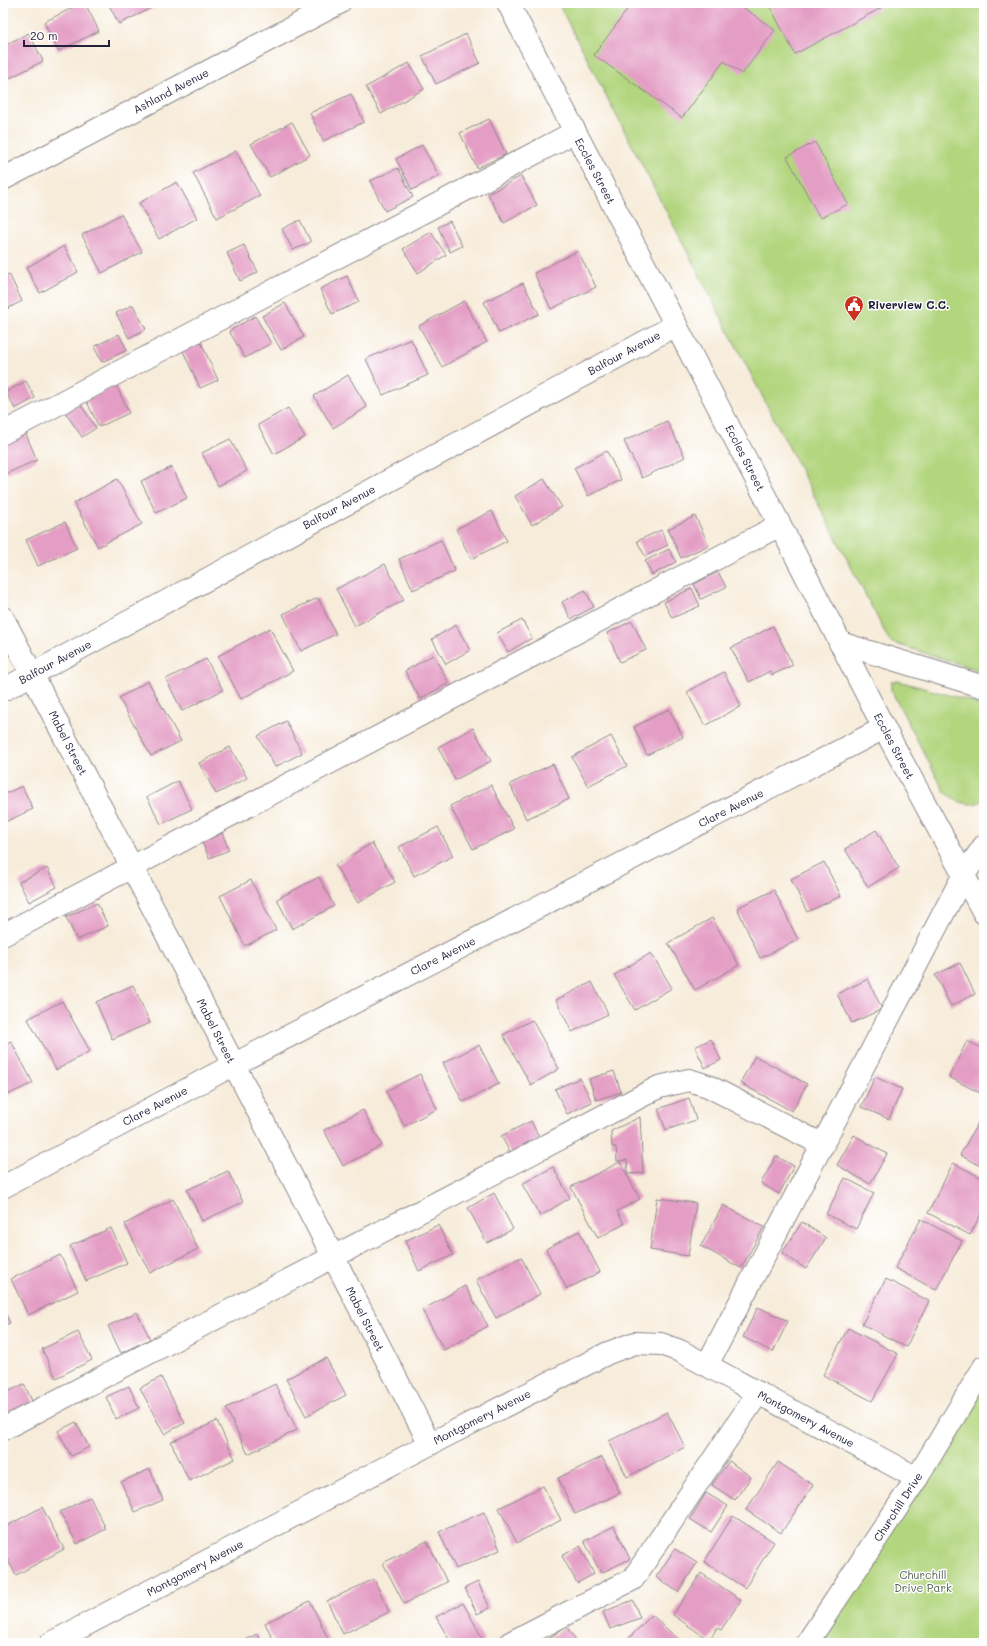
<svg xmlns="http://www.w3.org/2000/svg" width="987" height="1646" font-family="Mali,sans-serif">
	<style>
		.green { fill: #b2d57e; stroke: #6a7c5c }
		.building { fill: #e49ec5 }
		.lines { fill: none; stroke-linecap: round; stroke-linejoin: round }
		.minor-casing { stroke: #8c878a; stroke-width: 24 }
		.minor { stroke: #fff; stroke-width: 22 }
		.labels { text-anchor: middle; stroke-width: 3; stroke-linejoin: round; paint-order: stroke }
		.street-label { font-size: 11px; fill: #22223b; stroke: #fff }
		.poi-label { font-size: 11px; font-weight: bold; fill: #22223b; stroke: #fff; text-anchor: start }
		.park-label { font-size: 11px; fill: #546152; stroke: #fff }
	</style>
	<rect width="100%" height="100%" fill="#fff"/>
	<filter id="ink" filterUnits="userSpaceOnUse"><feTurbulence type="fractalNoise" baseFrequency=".025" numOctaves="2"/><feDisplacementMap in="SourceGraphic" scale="8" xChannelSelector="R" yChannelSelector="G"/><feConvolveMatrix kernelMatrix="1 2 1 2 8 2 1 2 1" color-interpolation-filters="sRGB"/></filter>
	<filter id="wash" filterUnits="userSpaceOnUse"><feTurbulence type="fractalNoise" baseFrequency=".012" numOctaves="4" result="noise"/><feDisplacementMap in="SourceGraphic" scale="16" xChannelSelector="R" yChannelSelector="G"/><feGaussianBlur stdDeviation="0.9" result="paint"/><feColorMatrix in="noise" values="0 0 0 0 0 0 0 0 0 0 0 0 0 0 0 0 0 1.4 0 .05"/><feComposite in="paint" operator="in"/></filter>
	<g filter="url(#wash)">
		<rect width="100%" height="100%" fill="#f7ecda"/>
		<g class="green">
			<path d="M558,3H984V672L890,642Z"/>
			<path d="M898,681L970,701L984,709V800C970,809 955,801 944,791L891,690V682Z"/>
			<path d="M984,1367V1643H807Z"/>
		</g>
		<g id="blocks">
			<g class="building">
				<path d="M82,3H85L99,31L58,51L44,22Z"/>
				<path d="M108,3H157L158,5L119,24Z"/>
				<path d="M632,3H737L775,30L742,74L724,61L682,118L594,55Z"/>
				<path d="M768,3H878L881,8L795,54Z"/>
				<path d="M29,33L43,61L4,81L3,46Z"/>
				<path d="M466,34L480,63L436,84L422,56Z"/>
				<path d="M409,63L424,89L381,114L366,87Z"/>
				<path d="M351,94L364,122L323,141L310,113Z"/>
				<path d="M489,119L506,154L477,168L460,133Z"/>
				<path d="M292,122L310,155L270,177L251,144Z"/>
				<path d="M815,142L848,204L820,218L787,157Z"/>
				<path d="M422,145L439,176L412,190L396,159Z"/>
				<path d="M236,151L260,196L217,218L193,173Z"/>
				<path d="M398,168L413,197L385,211L370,181Z"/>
				<path d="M521,176L537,205L504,223L488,194Z"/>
				<path d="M177,182L197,218L159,239L139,203Z"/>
				<path d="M121,214L142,252L102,273L82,235Z"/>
				<path d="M300,220L311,242L293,250L282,229Z"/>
				<path d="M450,221L462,246L450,252L438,227Z"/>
				<path d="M431,232L446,255L418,273L403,249Z"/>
				<path d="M244,245L258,272L240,281L227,253Z"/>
				<path d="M64,246L78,272L40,293L26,268Z"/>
				<path d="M578,251L596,287L551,309L534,273Z"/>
				<path d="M9,274L22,301L3,311V277Z"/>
				<path d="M347,276L359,302L332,314L320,289Z"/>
				<path d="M523,283L539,314L499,333L484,302Z"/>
				<path d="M464,301L487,342L442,367L419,326Z"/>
				<path d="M285,303L304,337L281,350L262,316Z"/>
				<path d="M133,305L146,329L129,338L116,313Z"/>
				<path d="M255,316L271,343L245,358L229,331Z"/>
				<path d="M119,334L127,350L102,362L94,347Z"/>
				<path d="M411,339L428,375L383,395L366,359Z"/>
				<path d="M200,340L218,380L200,388L182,349Z"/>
				<path d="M348,375L367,407L333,428L314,396Z"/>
				<path d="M26,381L35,398L15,409L6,392Z"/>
				<path d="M116,385L129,413L99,427L86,400Z"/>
				<path d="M79,402L96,428L82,437L65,412Z"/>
				<path d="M288,408L305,437L274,454L258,425Z"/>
				<path d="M667,421L685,457L642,478L624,441Z"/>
				<path d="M25,432L37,460L5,474L3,470V442Z"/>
				<path d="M230,439L247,471L218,486L202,453Z"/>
				<path d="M607,451L621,480L588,496L574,468Z"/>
				<path d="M172,467L187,498L156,513L141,481Z"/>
				<path d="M117,479L142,524L98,547L74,503Z"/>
				<path d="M544,479L562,507L532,525L515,496Z"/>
				<path d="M492,511L507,541L471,559L456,529Z"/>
				<path d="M695,516L709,545L681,558L668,529Z"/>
				<path d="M65,522L77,548L38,566L26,540Z"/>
				<path d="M661,530L668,545L645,556L637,541Z"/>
				<path d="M441,540L455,571L413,590L399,559Z"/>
				<path d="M669,549L676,562L652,575L645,561Z"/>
				<path d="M385,564L404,600L355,626L336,589Z"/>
				<path d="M718,572L726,587L701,599L694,584Z"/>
				<path d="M692,588L700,606L672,618L664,602Z"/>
				<path d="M585,590L594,607L571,619L562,602Z"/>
				<path d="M318,598L336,634L301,651L283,614Z"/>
				<path d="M522,620L532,638L508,652L497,633Z"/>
				<path d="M632,621L646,650L620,662L607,633Z"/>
				<path d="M456,625L470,650L446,664L432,639Z"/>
				<path d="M773,626L793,665L772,675L770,671L749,682L731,648Z"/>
				<path d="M270,628L293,671L241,699L218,656Z"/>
				<path d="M433,655L449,683L420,699L405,671Z"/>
				<path d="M206,659L223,690L182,711L166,679Z"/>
				<path d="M724,672L741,706L705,726L687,692Z"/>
				<path d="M148,681L181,741L151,756L119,698Z"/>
				<path d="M669,709L683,737L647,755L634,727Z"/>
				<path d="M286,721L302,753L275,767L258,736Z"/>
				<path d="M473,728L491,761L455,780L438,747Z"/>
				<path d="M611,736L627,766L588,786L572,757Z"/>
				<path d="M230,747L247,778L216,794L199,763Z"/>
				<path d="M553,764L569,799L526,819L510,784Z"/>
				<path d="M178,781L192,809L161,824L147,797Z"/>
				<path d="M491,785L514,829L473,849L450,806Z"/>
				<path d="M22,786L33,809L3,823V795Z"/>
				<path d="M438,827L453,856L414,876L399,847Z"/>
				<path d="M876,830L899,868L868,887L845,849Z"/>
				<path d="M222,833L229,850L209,858L202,842Z"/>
				<path d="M372,843L395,882L358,903L335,865Z"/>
				<path d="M824,862L841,896L807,912L791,879Z"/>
				<path d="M47,868L57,887L29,902L19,882Z"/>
				<path d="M319,877L334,906L292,929L277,899Z"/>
				<path d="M251,880L276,930L245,946L220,896Z"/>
				<path d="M774,890L798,940L760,958L737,908Z"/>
				<path d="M97,903L108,926L77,940L66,917Z"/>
				<path d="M712,918L739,965L695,990L668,943Z"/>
				<path d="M651,953L672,988L635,1010L614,975Z"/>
				<path d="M960,963L975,994L951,1006L935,975Z"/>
				<path d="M868,979L882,1009L852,1023L837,994Z"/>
				<path d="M592,982L608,1014L572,1032L556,1000Z"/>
				<path d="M133,985L150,1023L112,1039L96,1002Z"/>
				<path d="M62,1001L90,1051L56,1070L28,1019Z"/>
				<path d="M532,1020L559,1069L531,1085L503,1035Z"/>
				<path d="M711,1039L721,1060L705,1068L695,1047Z"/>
				<path d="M11,1041L33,1083L3,1097V1045Z"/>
				<path d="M967,1041L984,1049V1095L949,1077Z"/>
				<path d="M479,1045L499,1084L463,1102L443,1063Z"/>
				<path d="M755,1056L807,1084L792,1111L740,1083Z"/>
				<path d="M614,1071L621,1092L596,1100L589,1079Z"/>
				<path d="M420,1074L437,1109L404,1126L386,1091Z"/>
				<path d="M875,1077L902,1089L889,1119L861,1107Z"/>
				<path d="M580,1078L592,1102L567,1114L555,1089Z"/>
				<path d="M689,1098L696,1120L666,1130L658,1109Z"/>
				<path d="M363,1110L382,1145L343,1166L324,1130Z"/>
				<path d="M640,1117L643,1173L628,1174L627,1160L617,1161L616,1147H612L611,1131Z"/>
				<path d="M980,1119L984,1122V1168L960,1155Z"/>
				<path d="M531,1121L540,1139L511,1154L501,1136Z"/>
				<path d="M854,1135L887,1154L870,1184L837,1165Z"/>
				<path d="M776,1156L794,1166L779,1194L761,1183Z"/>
				<path d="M620,1162L640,1199L617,1211L624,1224L598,1238L571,1187Z"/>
				<path d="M953,1163L984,1179V1208L970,1235L928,1213Z"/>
				<path d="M553,1167L570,1198L540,1216L522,1184Z"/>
				<path d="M228,1171L243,1202L202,1221L187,1190Z"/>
				<path d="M845,1178L874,1193L856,1229L826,1214Z"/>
				<path d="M494,1193L513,1229L487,1243L468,1208Z"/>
				<path d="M657,1198L696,1203L688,1256L650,1250Z"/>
				<path d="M173,1199L198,1249L150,1273L125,1224Z"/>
				<path d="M723,1205L764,1227L741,1268L701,1246Z"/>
				<path d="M921,1219L962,1241L936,1290L895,1268Z"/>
				<path d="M802,1222L826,1238L806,1269L782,1253Z"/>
				<path d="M438,1225L453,1255L419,1271L405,1241Z"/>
				<path d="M111,1228L127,1263L86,1281L70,1246Z"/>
				<path d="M579,1231L600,1272L567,1289L546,1249Z"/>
				<path d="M60,1255L78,1291L28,1315L11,1279Z"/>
				<path d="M521,1257L540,1294L496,1318L476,1280Z"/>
				<path d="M886,1279L929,1301L906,1347L862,1324Z"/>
				<path d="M465,1286L488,1326L444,1350L422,1310Z"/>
				<path d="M758,1307L788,1321L773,1352L743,1337Z"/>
				<path d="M3,1309L10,1323L3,1326Z"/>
				<path d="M137,1312L150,1339L121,1353L108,1326Z"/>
				<path d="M848,1328L898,1354L872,1401L823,1375Z"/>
				<path d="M78,1332L92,1360L56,1378L42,1349Z"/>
				<path d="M326,1358L346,1395L306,1416L286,1379Z"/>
				<path d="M161,1377L185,1423L164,1434L140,1388Z"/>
				<path d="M24,1384L33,1403L6,1417L3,1411V1394Z"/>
				<path d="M275,1384L297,1430L248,1454L226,1408Z"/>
				<path d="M129,1386L139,1408L116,1419L106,1397Z"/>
				<path d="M667,1412L685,1447L627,1477L609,1441Z"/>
				<path d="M217,1421L235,1459L189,1481L171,1442Z"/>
				<path d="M76,1422L89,1447L71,1456L58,1431Z"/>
				<path d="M602,1457L620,1493L575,1514L558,1478Z"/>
				<path d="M729,1461L751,1477L735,1500L712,1485Z"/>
				<path d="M778,1462L813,1485L781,1533L746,1510Z"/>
				<path d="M150,1469L163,1500L135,1512L121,1482Z"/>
				<path d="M543,1486L561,1520L517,1543L499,1508Z"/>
				<path d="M706,1493L728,1506L711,1532L690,1519Z"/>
				<path d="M90,1497L106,1529L77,1544L60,1512Z"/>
				<path d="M42,1507L64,1549L16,1575L3,1551V1528Z"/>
				<path d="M484,1512L500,1550L456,1569L439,1532Z"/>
				<path d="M733,1516L774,1542L745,1588L704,1562Z"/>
				<path d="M614,1526L630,1559L601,1573L584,1541Z"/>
				<path d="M427,1541L447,1582L404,1604L383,1563Z"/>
				<path d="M580,1546L594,1574L577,1583L562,1556Z"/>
				<path d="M675,1549L697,1563L678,1592L656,1577Z"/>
				<path d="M701,1573L741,1600L721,1630L717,1628L709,1640L673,1615Z"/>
				<path d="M374,1579L389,1612L343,1634L327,1601Z"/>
				<path d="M478,1582L490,1608L477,1614L465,1588Z"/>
				<path d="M633,1600L640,1618L610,1629L603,1612Z"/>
				<path d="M310,1601L330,1643H275L265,1623Z"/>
				<path d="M463,1603L484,1641L480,1643H451L436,1617Z"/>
				<path d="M652,1615L682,1643H624Z"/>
				<path d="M566,1626L578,1643H543Z"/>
				<path d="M257,1634L261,1643H238Z"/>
			</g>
		</g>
	</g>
	<g filter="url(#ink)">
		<use href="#blocks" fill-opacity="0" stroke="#8c878a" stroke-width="1"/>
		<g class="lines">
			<defs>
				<g id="minor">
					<path d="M508,3L780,525L884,728L984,913"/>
					<path d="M3,179L339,3"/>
					<path d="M3,433L575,132"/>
					<path d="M3,618L430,1444"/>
					<path d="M840,643L984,687"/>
					<path d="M3,690L676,325"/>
					<path d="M3,935L780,525"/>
					<path d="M3,1187L233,1065L884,728"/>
					<path d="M707,1365L963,876L984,846"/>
					<path d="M3,1429L659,1087L689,1080L708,1086L823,1145"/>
					<path d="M51,1643L430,1444L608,1353L635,1343L661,1344L680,1351L917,1478"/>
					<path d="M510,1643L633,1579L758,1393"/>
					<path d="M807,1643L917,1478L984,1367"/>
				</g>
			</defs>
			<use href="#minor" class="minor-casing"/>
			<use href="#minor" class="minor"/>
		</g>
	</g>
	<defs>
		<symbol id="civic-pin" viewBox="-11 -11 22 30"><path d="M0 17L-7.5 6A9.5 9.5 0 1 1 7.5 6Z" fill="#c8321e" stroke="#fff"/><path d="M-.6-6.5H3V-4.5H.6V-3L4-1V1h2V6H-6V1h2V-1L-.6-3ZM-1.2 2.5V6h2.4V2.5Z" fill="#fff"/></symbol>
	</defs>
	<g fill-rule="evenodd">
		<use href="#civic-pin" x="843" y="294" width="22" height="30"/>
	</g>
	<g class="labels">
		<g class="street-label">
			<text transform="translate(171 91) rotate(-28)" y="4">Ashland Avenue</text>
			<text transform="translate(595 171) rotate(62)" y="4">Eccles Street</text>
			<text transform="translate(624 353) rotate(-28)" y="4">Balfour Avenue</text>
			<text transform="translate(745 458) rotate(63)" y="4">Eccles Street</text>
			<text transform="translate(339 507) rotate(-28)" y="4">Balfour Avenue</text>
			<text transform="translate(55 662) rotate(-28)" y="4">Balfour Avenue</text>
			<text transform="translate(68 743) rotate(63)" y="4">Mabel Street</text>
			<text transform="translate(894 746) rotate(62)" y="4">Eccles Street</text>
			<text transform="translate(731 808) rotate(-27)" y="4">Clare Avenue</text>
			<text transform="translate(443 956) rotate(-27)" y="4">Clare Avenue</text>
			<text transform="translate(216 1031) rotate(63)" y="4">Mabel Street</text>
			<text transform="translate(155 1106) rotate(-28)" y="4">Clare Avenue</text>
			<text transform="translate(365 1319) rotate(63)" y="4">Mabel Street</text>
			<text transform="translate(482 1417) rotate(-27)" y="4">Montgomery Avenue</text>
			<text transform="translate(806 1419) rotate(28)" y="4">Montgomery Avenue</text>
			<text transform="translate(898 1507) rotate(-57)" y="4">Churchill Drive</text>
			<text transform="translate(195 1568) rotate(-28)" y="4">Montgomery Avenue</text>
		</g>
		<g class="poi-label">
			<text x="868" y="309">Riverview C.C.</text>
		</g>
		<g class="park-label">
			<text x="923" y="1579">Churchill<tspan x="923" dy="13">Drive Park</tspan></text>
		</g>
	</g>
	<rect width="987" height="1646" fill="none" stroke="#fff" stroke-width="16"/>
	<path d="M24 40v6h85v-6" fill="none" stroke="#22223b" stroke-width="2"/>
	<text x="30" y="40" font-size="12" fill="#22223b" stroke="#ffffff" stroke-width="3" paint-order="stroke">20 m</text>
</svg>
